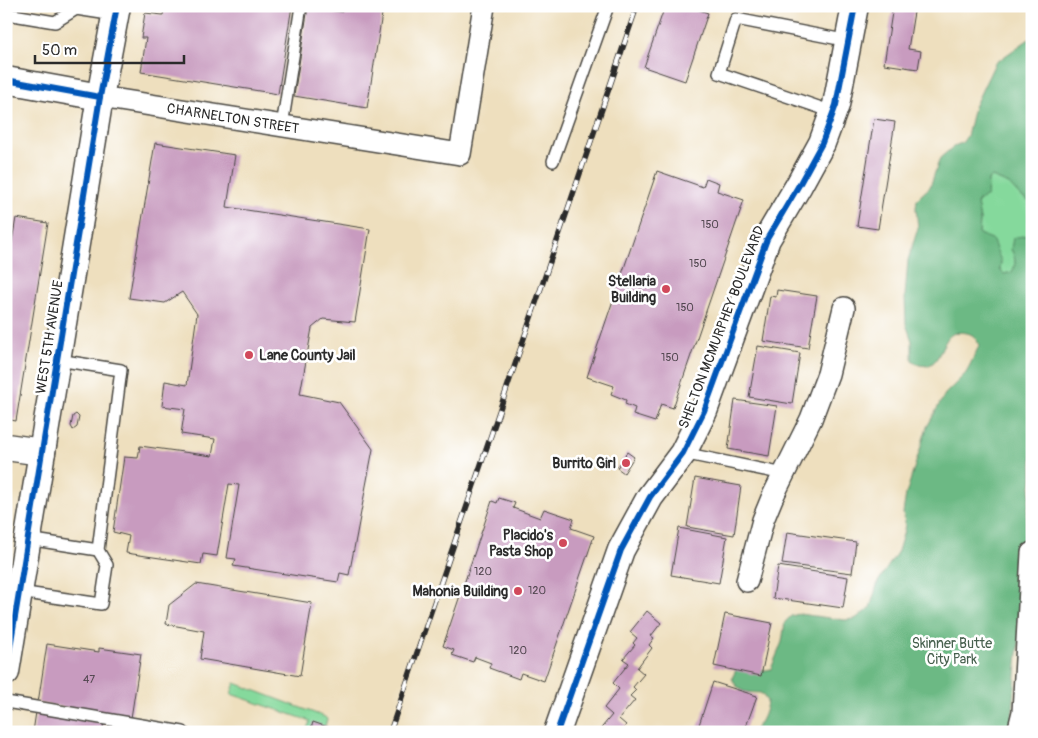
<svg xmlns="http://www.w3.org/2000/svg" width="1038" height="738" font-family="Pangolin,sans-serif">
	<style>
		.green { fill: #85d99c; stroke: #588264 }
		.forest { fill: #6cb984; stroke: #4c7258; fill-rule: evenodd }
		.building { fill: #c89bbf }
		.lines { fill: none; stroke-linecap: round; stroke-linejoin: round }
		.service-casing { stroke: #484641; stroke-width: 14 }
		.minor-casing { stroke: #484641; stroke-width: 24 }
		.tertiary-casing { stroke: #484641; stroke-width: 29 }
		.service { stroke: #fff; stroke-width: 11 }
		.minor { stroke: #fff; stroke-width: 21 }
		.tertiary { stroke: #fff; stroke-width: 26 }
		.rail-casing { stroke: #2b2b2b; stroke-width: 5.5 }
		.rail { stroke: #fff; stroke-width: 4; stroke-dasharray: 11; stroke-linecap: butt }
		.cycleway-casing { stroke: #fff; stroke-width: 9 }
		.cycleway { stroke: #0057b8; stroke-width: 6 }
		.poi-dot { fill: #d1495b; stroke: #fff; stroke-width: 2 }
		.labels { text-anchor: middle; stroke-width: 5; stroke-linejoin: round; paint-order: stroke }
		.number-label { font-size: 11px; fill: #524750 }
		.street-label { font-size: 14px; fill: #2b2b2b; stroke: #fff }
		.poi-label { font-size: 14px; font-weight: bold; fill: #2b2b2b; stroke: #fff; text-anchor: end }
		.park-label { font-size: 14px; fill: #465f4d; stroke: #fff }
	</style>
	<rect width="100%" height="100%" fill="#fff"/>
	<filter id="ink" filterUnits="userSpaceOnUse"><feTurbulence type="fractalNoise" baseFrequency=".02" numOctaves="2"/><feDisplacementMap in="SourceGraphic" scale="10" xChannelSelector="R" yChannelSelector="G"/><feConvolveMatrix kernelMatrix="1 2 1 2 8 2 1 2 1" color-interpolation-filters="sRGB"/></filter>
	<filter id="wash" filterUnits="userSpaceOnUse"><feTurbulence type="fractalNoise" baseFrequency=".0096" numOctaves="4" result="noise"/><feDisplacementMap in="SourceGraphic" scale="20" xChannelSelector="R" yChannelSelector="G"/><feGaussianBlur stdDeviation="1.12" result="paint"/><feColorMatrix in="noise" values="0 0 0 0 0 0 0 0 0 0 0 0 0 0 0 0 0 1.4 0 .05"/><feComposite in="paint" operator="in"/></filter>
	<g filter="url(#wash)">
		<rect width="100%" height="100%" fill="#eedfbe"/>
		<g class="green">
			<path d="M992,177L1009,184L1019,194L1030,202L1029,219L1031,232L1011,249C1015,257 1017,263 1013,272L1004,274L1000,270L1001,261L979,234L980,220L977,204L979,200L987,196L988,180Z"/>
			<path d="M235,683L325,717L327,719L325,726L306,732L310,721L231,694Z"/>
		</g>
		<path class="forest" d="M1032,37V479L1021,558L1019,642L1011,732H752C761,724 766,713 767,701L761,693C746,692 739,694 732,678L736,670C748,668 760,672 771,669L782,642L785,622L791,616L799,614L845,620L855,619L870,608L878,582L898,551L904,531L905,522L903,513L906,494L927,427L945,394L966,373L979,346C977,339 975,335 967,333C946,328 945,346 937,358C935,362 931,364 928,366L919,365L912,360V341L906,324L905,296L908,260L918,228L916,208L917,199L930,187L940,158L954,146L962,143L967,136L974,107L995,63ZM992,177L1009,184L1019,195L1030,202L1029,219L1031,232L1027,235L1013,238L1011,249C1015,257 1017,263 1012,272L1004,274L1000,270L1001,261L992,239L979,234L980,220L977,204L979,200L987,196L988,180Z"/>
		<g id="blocks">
			<g class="building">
				<path d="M165,6H292L278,94L141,72L146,38H141L145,13L163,15Z"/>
				<path d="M665,6H688L708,13L685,81L644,67Z"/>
				<path d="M893,6H915L908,49L921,51L918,69L884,64Z"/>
				<path d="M308,7L342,12L343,8L382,14L367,108L294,96Z"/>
				<path d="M874,119L895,122L878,229L857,226Z"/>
				<path d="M155,143L235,155L227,207L370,229L355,322L323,319L312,328L300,394L339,402L373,449L349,575L340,573L338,582L233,566L236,559L227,558L239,485L229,484L217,556L203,554L201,564L126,553L129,536L113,532L124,457L138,458L140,446L212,456L215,439L181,434L185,409L162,406L165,381L187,385L197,314L182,292L165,303L129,298Z"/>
				<path d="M657,171L703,187L706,178L719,183L717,191L744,200L673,408L661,404L655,422L633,415L635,408L625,404L626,400L611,394L614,386L587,377Z"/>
				<path d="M16,218L48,223L16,421L6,419V276Z"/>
				<path d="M777,290L817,296L808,348L763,341L770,296L776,297Z"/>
				<path d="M758,346L800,353L792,404L749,397Z"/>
				<path d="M735,400L777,406L769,456L728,449Z"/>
				<path d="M76,414L79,417L77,427L73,430L71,426L73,416Z"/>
				<path d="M627,452L634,457L624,473L617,468Z"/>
				<path d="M695,478L741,486L734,535L687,527Z"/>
				<path d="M499,498L515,503L513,508L540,518L544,509L574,519L571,528L594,536L544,681L521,673L519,679L489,668L491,663L475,657L473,662L452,655L454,650L443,646L492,501L497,503Z"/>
				<path d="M679,528L727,537L719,583L671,575Z"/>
				<path d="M787,532L856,542L852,573L782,564Z"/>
				<path d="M778,566L848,577L843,608L773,598Z"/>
				<path d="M196,584L312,603L300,676L200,659L204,631L166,624L169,605Z"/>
				<path d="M647,611L661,623L651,636L654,638L649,645L652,648L637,668L644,674L633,687L636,690L630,696L635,700L619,719L626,725L621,732H598L612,715L604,708L619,689L613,683L629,663L623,659L635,645L633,643L637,638L630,632Z"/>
				<path d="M725,614L772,623L761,676L714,666Z"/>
				<path d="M47,644L99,652V648L141,654L131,718L38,703Z"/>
				<path d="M713,682L757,696L744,732L697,731Z"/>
				<path d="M36,712L104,723L102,732H33Z"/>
				<path d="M313,722L333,729L332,732H310Z"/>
				<path d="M129,728L147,731V732H128Z"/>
			</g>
		</g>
	</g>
	<g filter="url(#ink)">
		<use href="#blocks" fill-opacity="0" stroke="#484641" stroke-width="1"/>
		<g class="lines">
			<defs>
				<g id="service">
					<path d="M7,14L55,22L76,9L115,15"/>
					<path d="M833,112L719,73L736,19L849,41"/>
					<path d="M282,126L301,6"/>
					<path d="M553,161L608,6"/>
					<path d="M683,453L784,474"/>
					<path d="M28,539L98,550"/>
					<path d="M19,592L101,604L107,565L98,550L121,370L58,360"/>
					<path d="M6,702L183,732"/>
				</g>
				<g id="minor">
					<path d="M100,97L460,154L484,6"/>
					<path d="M747,581L763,520L772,498L811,419L828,374L844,308"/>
					<path d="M1018,732L1023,712L1032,553"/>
				</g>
				<g id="tertiary">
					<path d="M6,80L100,97"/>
					<path d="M6,447L42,452"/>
					<path d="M6,672L100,97L117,6"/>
					<path d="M557,732L621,550L650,497L683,453L704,411L767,239L799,185L822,143L836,105L855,6"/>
				</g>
			</defs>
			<use href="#service" class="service-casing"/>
			<use href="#minor" class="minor-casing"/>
			<use href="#tertiary" class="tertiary-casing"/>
			<use href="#service" class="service"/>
			<use href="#minor" class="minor"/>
			<use href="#tertiary" class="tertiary"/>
			<defs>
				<path id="rail" d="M390,732L637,6"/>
			</defs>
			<use href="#rail" class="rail-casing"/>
			<use href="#rail" class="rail"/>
			<defs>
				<g id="cycleway">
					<path d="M6,80L100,97"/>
					<path d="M6,672L100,97L117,6"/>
					<path d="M557,732L621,550L650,497L683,453L704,411L767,239L799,185L822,143L836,105L855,6"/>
				</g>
			</defs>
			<use href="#cycleway" class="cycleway-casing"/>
			<use href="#cycleway" class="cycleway"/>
		</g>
	</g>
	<g class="poi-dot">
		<circle cx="666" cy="289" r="5"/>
		<circle cx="249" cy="355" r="5"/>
		<circle cx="626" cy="463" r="5"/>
		<circle cx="563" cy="543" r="5"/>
		<circle cx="518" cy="591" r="5"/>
	</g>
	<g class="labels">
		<g class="number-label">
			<text x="710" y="228">150</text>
			<text x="698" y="267">150</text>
			<text x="685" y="311">150</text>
			<text x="670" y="361">150</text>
			<text x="483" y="575">120</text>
			<text x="537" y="594">120</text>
			<text x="518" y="654">120</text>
			<text x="89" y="683">47</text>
		</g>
		<g class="street-label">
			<text transform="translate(233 118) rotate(9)" y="5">CHARNELTON STREET</text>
			<text transform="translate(721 327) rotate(-69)" y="5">SHELTON MCMURPHEY BOULEVARD</text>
			<text transform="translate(49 337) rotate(-81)" y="5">WEST 5TH AVENUE</text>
		</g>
		<g class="poi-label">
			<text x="656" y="286">Stellaria<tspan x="656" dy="16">Building</tspan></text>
			<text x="259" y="360" text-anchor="start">Lane County Jail</text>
			<text x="616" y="468">Burrito Girl</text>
			<text x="553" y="540">Placido's<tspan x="553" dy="16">Pasta Shop</tspan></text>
			<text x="508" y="596">Mahonia Building</text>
		</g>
		<g class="park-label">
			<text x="952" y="648">Skinner Butte<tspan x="952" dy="16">City Park</tspan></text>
		</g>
	</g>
	<rect width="1038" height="738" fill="none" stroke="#fff" stroke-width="25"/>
	<path d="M35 55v8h149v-8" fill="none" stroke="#2b2b2b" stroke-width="2.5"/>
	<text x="42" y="55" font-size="15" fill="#2b2b2b" stroke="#ffffff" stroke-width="4" paint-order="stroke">50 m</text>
</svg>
